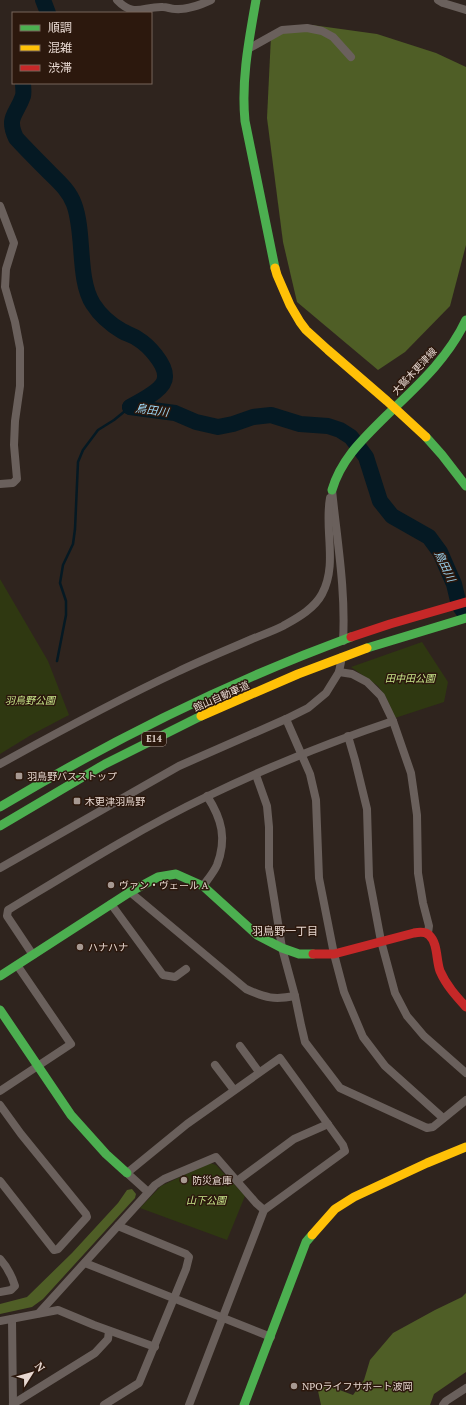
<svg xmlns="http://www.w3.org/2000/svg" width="466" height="1405" font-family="'PT Serif','Noto Sans JP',serif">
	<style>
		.green { fill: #2f3811 }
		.forest { fill: #4f5e26 }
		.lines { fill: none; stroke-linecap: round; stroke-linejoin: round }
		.stream { stroke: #051923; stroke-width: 2.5 }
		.river { stroke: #051923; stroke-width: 16 }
		.street { stroke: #6a605c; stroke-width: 8 }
		.fast { stroke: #4caf50; stroke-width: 9 }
		.slow { stroke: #ffc107; stroke-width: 9 }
		.jam { stroke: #c62828; stroke-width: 9 }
		.poi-dot { fill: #a79992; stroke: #2c180d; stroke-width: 1.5 }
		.labels { text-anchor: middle; stroke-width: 3; stroke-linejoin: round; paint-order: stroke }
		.shield { fill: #2c180d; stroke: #af9e96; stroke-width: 1 }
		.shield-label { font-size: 9px; font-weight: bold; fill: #e7d8d1 }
		.street-label { font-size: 10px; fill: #e7d8d1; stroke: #2c180d }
		.park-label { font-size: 10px; font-style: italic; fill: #c8e68a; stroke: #2c180d }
		.poi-label { font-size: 10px; fill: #e7d8d1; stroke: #2c180d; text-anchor: start }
		.water-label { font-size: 11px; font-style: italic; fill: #9cd7f5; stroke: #2c180d }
		.neighbourhood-label { font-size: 11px; fill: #e7d8d1; stroke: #2c180d }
	</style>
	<rect width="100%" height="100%" fill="#2f241e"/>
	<g class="green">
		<path d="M0,579L48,661L69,715L31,735L0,754Z"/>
		<path d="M422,642L448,682L444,702L395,718L386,697L378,686L351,667Z"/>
		<path d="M210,1163L216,1165L245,1196L227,1240L140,1208L161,1186Z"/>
	</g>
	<g class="forest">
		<path d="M312,25L377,34L436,53L466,67V245L450,306L405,352L378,370L297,302L283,242L267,118L271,36Z"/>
		<path d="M132,1189L136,1194L135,1198L43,1299L32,1307L0,1314V1304L27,1297L72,1253L118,1203L127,1190Z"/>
		<path d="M466,1293V1372L434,1394L430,1405H321L318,1391L326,1385L353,1395L364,1380L370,1360L393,1333L435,1310L462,1297Z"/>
	</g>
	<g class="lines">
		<path class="stream" d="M57,661L66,615V601L60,583L63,565L73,544L75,529L78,462L83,450L98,430L114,420L130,407"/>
		<g class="river">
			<path d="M43,0L48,13"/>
			<path d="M23,83C23,87 24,92 23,96C17,114 6,117 16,138C26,149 37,160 48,171C57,180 69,190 74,204C85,233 77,279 93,304C100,315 110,324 122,331C127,334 133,335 138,339C148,345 166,364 165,377C165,390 140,401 130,407"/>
			<path d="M130,407L175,413L196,422L218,427L233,424L253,417L271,415L300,424L328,426L340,430L351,437L366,457L380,501L392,516L429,537L440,552L454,584L459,605L466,615"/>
		</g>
		<g class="street">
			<path d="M117,0C134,18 143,6 163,7C167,7 171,9 175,9C188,10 200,5 211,0"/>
			<path d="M438,0L443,3L466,10"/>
			<path d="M248,49L282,30L307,28L322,31L333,37L351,57"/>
			<path d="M0,206L14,243L6,269L5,287L15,322L20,348V386L15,421L14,445L17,479L13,483L0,484"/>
			<path d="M332,490C337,540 346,591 343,641"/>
			<path d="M339,672L352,674L367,682L381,696L393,721L411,773L417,815L418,873L423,903L429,926L428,933"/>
			<path d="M286,719L310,774L316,800L319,878L334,954L344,992L363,1037L385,1066L443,1118"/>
			<path d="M348,736L355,760L367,809L369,877L381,941L395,993L407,1016L424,1036L466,1073"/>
			<path d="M0,764C58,732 117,700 177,672C202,660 227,650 252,639C262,635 273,631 283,626C297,618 314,609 322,594C338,564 324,530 330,498"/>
			<path d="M256,775L267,806L269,827V867L282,948L295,996L301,1025L305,1042L340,1088L427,1128L433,1127L466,1100"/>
			<path d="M0,868L179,766L286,719L308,708L326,693L339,672L342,657"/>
			<path d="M203,886C208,879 214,872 217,865C227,839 222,819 207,796"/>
			<path d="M130,892L246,989C266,998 274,1000 295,996"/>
			<path d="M111,904L163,975L175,977L186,969"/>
			<path d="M33,955L7,916L8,910C74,870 139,829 208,796C268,767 330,742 393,721"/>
			<path d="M240,1046L259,1072"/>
			<path d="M215,1065L234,1090"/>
			<path d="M0,1091L71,1044L17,965"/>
			<path d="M0,1105L21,1134L86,1214L87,1217L58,1249L54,1250L0,1181"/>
			<path d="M237,1181L294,1139L328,1124"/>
			<path d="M148,1192L127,1173L187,1124L280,1058L343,1145L345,1151L264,1210L189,1405"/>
			<path d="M0,1259C7,1267 12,1276 15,1286L11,1290L0,1292"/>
			<path d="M85,1263L271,1337"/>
			<path d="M39,1313L155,1185L164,1179L216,1157L256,1203L264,1210"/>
			<path d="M12,1319L13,1405"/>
			<path d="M0,1321L58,1310L94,1325L155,1347"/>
			<path d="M13,1404L95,1353L108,1339L109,1331"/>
			<path d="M104,1405L139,1383L186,1269L189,1257L186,1254L118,1226"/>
			<path d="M443,1405L446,1401L466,1388"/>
		</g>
		<g class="fast">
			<path d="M256,0C249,40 241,80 245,121L275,268"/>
			<path d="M426,437L442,455L466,486"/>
			<path d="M332,490C341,459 363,439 386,416C416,387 448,359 466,320"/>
			<path d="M367,648L466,618"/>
			<path d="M0,807C112,740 228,682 351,637"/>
			<path d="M0,826L105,764L201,716"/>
			<path d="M0,976L130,892L158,877L176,874L203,886L257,935L282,948L299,954H313"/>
			<path d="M0,1010L71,1115L106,1154L127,1173"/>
			<path d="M244,1405L306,1242L312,1235"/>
		</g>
		<g class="slow">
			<path d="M275,268L277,275L290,305L300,322L306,330L328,350L387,401L426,437"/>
			<path d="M201,716L298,674L367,648"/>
			<path d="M312,1235L335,1209L354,1197L427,1163L466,1147"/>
		</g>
		<g class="jam">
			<path d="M351,637L390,624L466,602"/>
			<path d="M313,954H334L414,933C419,932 425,931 429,935C438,943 436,960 440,971C446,985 456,996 466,1007"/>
		</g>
	</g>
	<g class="poi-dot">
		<rect x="15" y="772" width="8" height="8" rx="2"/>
		<rect x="73" y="797" width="8" height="8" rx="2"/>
		<circle cx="111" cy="885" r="4"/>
		<circle cx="80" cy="947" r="4"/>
		<circle cx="184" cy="1180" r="4"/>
		<circle cx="294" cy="1386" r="4"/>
	</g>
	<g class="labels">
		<rect class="shield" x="142" y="732" width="24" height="14" rx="3"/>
		<g class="shield-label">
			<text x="154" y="742">E14</text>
		</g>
		<g class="street-label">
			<text transform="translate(414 371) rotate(-47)" y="4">大鷲木更津線</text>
			<text transform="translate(221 696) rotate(-24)" y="4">館山自動車道</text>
		</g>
		<g class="park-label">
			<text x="410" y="682">田中田公園</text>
			<text x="30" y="704">羽鳥野公園</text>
			<text x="206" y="1204">山下公園</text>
		</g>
		<g class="poi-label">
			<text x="27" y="780">羽鳥野バスストップ</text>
			<text x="85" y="805">木更津羽鳥野</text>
			<text x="119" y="889">ヴァン・ヴェール A</text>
			<text x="88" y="951">ハナハナ</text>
			<text x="192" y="1184">防災倉庫</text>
			<text x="302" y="1390">NPOライフサポート波岡</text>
		</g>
		<g class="water-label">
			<text transform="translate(152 410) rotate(8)" y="4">鳥田川</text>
			<text transform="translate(445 566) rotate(64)" y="4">鳥田川</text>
		</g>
		<g class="neighbourhood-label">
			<text x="285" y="935">羽鳥野一丁目</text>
		</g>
	</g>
	<rect x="12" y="12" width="140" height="72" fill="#2c180d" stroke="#77655b"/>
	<rect x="20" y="25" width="20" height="6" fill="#4caf50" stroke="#77655b"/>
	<text x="48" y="32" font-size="12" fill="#e7d8d1">順調</text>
	<rect x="20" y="45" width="20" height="6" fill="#ffc107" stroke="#77655b"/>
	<text x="48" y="52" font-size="12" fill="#e7d8d1">混雑</text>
	<rect x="20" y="65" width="20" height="6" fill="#c62828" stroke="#77655b"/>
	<text x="48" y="72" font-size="12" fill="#e7d8d1">渋滞</text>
	<g transform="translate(32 1373) rotate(53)" stroke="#2c180d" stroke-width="3" paint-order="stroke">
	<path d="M0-3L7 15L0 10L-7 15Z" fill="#e7d8d1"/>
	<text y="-6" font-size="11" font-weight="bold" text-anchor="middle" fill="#e7d8d1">N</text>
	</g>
</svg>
